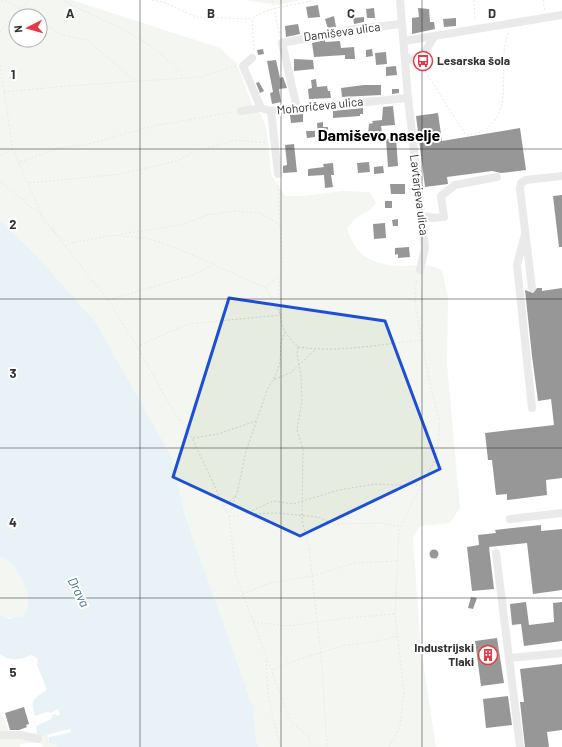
<svg xmlns="http://www.w3.org/2000/svg" width="562" height="747" font-family="Barlow,sans-serif">
	<style>
		.green { fill: #e6ecdf; fill-rule: evenodd }
		.water { fill: #cfe2ee }
		.pier { fill: #fff }
		.building { fill: #1a1a1a }
		.lines { fill: none; stroke-linecap: round; stroke-linejoin: round }
		.path { stroke: #cdcdcd; stroke-width: 1; stroke-dasharray: 2 2; stroke-linecap: butt }
		.minor { stroke: #d0d0d0; stroke-width: 8 }
		.marked { fill: none; stroke: #1d4ed8; stroke-width: 3; stroke-linejoin: round }
		.grid { fill: none; stroke: #333; stroke-width: 1; stroke-opacity: 0.55 }
		.labels { text-anchor: middle; stroke-width: 4; stroke-linejoin: round; paint-order: stroke }
		.street-label { font-size: 12px; fill: #333; stroke: #fff }
		.poi-label { font-size: 12px; font-weight: bold; fill: #333; stroke: #fff; text-anchor: start }
		.water-label { font-size: 13px; font-style: italic; fill: #3f7597; stroke: #fff }
		.district-label { font-size: 16px; font-weight: bold; fill: #000; stroke: #fff }
		.grid-label { font-size: 13px; text-anchor: middle; font-weight: bold; fill: #333; stroke: #fff; stroke-width: 4; stroke-linejoin: round; paint-order: stroke }
	</style>
	<rect width="100%" height="100%" fill="#fff"/>
	<g class="green">
		<path d="M0,0H72L220,48L237,64L254,110L261,114L267,131L271,174L285,196H304L342,191L370,192L376,203L371,209L356,218L347,228C356,257 372,265 403,266C420,266 425,262 442,270L448,298L447,364L460,508L450,523L420,526L413,538L421,648L436,747H259L256,742L252,708L185,515L172,458L34,253L0,220ZM16,16H40V40H16Z"/>
		<path d="M244,0H301L279,5Z"/>
		<path d="M0,556C13,561 26,581 29,594C30,601 28,607 25,613C18,621 9,619 0,615Z"/>
		<path d="M0,712L10,733H37L40,737L48,735L49,743L60,747H43L40,742L20,744V747H0Z"/>
	</g>
	<path class="water" d="M0,220L34,253L96,323L172,458L185,515L253,708L256,742L259,747H60L49,743V737L71,732L70,729L40,737L37,733L36,726L51,719L52,715L56,714L57,716L60,715L58,709L51,713L47,712L35,716C30,699 33,700 46,690V687L37,665L38,659L31,655C21,660 9,662 0,654V615L9,619L23,616C38,599 18,563 0,556Z"/>
	<path class="pier" d="M70,729L71,732L49,737L48,735Z"/>
	<g class="building">
		<path d="M318,5L320,17L308,18L306,7Z"/>
		<path d="M374,8L375,18H367L366,9Z"/>
		<path d="M418,8L429,9L430,22H434L435,29L412,34V18L419,17Z"/>
		<path d="M334,16L336,27L328,29L325,19Z"/>
		<path d="M364,17V22L354,24L353,18Z"/>
		<path d="M456,18V26L444,27L443,19Z"/>
		<path d="M298,24L300,34L286,37L285,26Z"/>
		<path d="M325,40V42L340,41L341,48L354,47L355,59H345V55L314,57L312,43Z"/>
		<path d="M263,49L264,54L258,55L257,50Z"/>
		<path d="M372,49L373,56L366,57V50Z"/>
		<path d="M386,52L387,64L376,65L375,53Z"/>
		<path d="M294,59L313,60L314,69L294,71Z"/>
		<path d="M276,60L280,78L283,77L287,88L279,89L281,102L272,104L270,93L273,92L267,61Z"/>
		<path d="M396,66L397,75L386,76V67Z"/>
		<path d="M316,79L317,87L327,86L328,91H330L331,98L309,99L308,89L312,88L311,80Z"/>
		<path d="M259,82L264,91L260,93L256,83Z"/>
		<path d="M364,85H381V95L342,97L341,88Z"/>
		<path d="M392,89H399V93L392,94Z"/>
		<path d="M393,106L395,125L381,126L382,132L368,134L369,124L373,123L372,121L382,120L383,107Z"/>
		<path d="M363,108V114H360V116L333,118V111Z"/>
		<path d="M438,113L442,141L520,128L526,170L501,173L492,171L447,177L448,184L425,187L416,116Z"/>
		<path d="M303,114V122L291,123L290,115Z"/>
		<path d="M323,122V127H328V134L318,135L317,123Z"/>
		<path d="M306,131H315V137L307,138Z"/>
		<path d="M396,138L398,166L388,167L386,139Z"/>
		<path d="M294,144L297,172L283,173V166L287,165L285,145Z"/>
		<path d="M369,162L370,172L358,173L357,163Z"/>
		<path d="M333,163L334,175H331L333,187L325,188L324,175L308,176V169L324,167L323,164Z"/>
		<path d="M383,166L384,173L374,174V167Z"/>
		<path d="M390,184H405V194H391Z"/>
		<path d="M562,195V247H559L553,196Z"/>
		<rect x="385" y="201" width="7" height="7"/>
		<path d="M398,219V226H393L392,220Z"/>
		<path d="M385,223L386,238L374,239L373,224Z"/>
		<path d="M409,247L410,257L398,258V254L395,255V248Z"/>
		<path d="M537,288H542V291L562,288V478L546,480L547,495L507,500V494L496,495L492,460H488L485,433L554,425L551,399L538,401L532,356L525,290L533,293Z"/>
		<path d="M541,525V531L562,529V590L533,594L527,543L489,547L494,589L472,591L467,547L479,545L478,535L496,533L495,530Z"/>
		<circle cx="434" cy="554" r="4.5"/>
		<path d="M471,597L477,598L473,609L468,608Z"/>
		<path d="M526,602L529,625L554,622L553,603L562,602V641L524,646L521,624L512,625L510,604Z"/>
		<path d="M497,638L504,683L481,686L475,641Z"/>
		<path d="M562,664V730L547,732L549,747H525L520,702H524L520,669Z"/>
		<path d="M508,696L512,725L486,728L483,699Z"/>
		<path d="M24,707L29,724L26,725L27,727L19,730H10L5,713Z"/>
	</g>
	<g class="lines">
		<g class="path">
			<path d="M1,0L11,3L33,16"/>
			<path d="M63,0C86,14 112,22 135,36C154,47 169,61 184,77"/>
			<path d="M152,0L163,2L196,17L251,19"/>
			<path d="M272,0L280,36"/>
			<path d="M474,0L475,21"/>
			<path d="M543,0L545,11"/>
			<path d="M40,21L62,35L87,40L134,80"/>
			<path d="M0,32L21,8L30,0"/>
			<path d="M254,50L252,19C267,6 294,6 314,0"/>
			<path d="M0,65L13,150L43,218L108,300L137,346L169,404L192,438L229,517L236,576L280,693L291,722L307,735L313,747"/>
			<path d="M421,65L466,135C472,134 480,133 484,130C517,110 495,62 509,31"/>
			<path d="M4,92L66,86L200,77L236,66"/>
			<path d="M0,156L12,150"/>
			<path d="M20,162L60,148L85,145L153,126L234,112"/>
			<path d="M0,181L43,217"/>
			<path d="M278,181L282,265C278,284 277,311 284,330C287,336 294,342 298,347C339,353 382,344 422,340"/>
			<path d="M29,183L121,174L179,160L198,150L237,140L268,143"/>
			<path d="M52,229C56,233 61,239 66,241C78,246 104,233 123,236C133,237 145,237 156,241C194,253 228,273 265,287L281,315L188,324L138,346"/>
			<path d="M121,234L180,225L208,215L236,211L260,213L280,225"/>
			<path d="M65,246L74,243"/>
			<path d="M266,286L279,277"/>
			<path d="M108,300L193,275L213,265"/>
			<path d="M298,347L297,354L301,376L302,401L297,430L303,449L302,520L309,547L322,664L326,733L328,747"/>
			<path d="M274,379L280,363L281,343L285,332"/>
			<path d="M193,438L218,434L256,421"/>
			<path d="M224,507L237,494L246,451L268,388L273,380L290,373L315,350"/>
			<path d="M245,514L273,501L293,504L339,490L375,484L420,486"/>
			<path d="M247,514L276,513L318,517L334,524L381,523L401,527"/>
			<path d="M229,517L244,514"/>
			<path d="M229,517L236,495"/>
			<path d="M243,594L270,583L312,576L354,563L397,561"/>
			<path d="M253,622L287,626L346,618L395,614"/>
			<path d="M266,660C267,694 271,714 281,747"/>
			<path d="M272,670L297,660L345,645L374,642L398,636"/>
			<path d="M389,747L400,726L404,692L395,614L399,531L414,498L433,464L438,450L440,423L429,379L416,310L415,290L417,278"/>
		</g>
		<g class="minor">
			<path d="M400,0L408,98L425,248L420,270"/>
			<path d="M404,41L562,15"/>
			<path d="M405,56L412,60L421,58L434,37"/>
			<path d="M252,58L243,66L261,108L271,111"/>
			<path d="M297,108L282,43L355,29L402,24"/>
			<path d="M241,111L261,108"/>
			<path d="M278,174L271,111L408,98"/>
			<path d="M421,215L433,218L444,217L441,196L455,185L497,177"/>
			<path d="M525,234L517,265L532,408"/>
			<path d="M532,288L520,189L521,183L526,180L562,176"/>
			<path d="M510,519L562,513"/>
			<path d="M496,553L520,747"/>
			<path d="M509,658L562,653"/>
			<path d="M0,735H21L38,739"/>
		</g>
	</g>
	<path d="M0 0H562V747H0ZM229,298L385,321L440,469L300,536L173,477Z" fill="#fff" fill-opacity=".55" fill-rule="evenodd"/>
	<path class="marked" d="M229,298L385,321L440,469L300,536L173,477Z"/>
	<path class="grid" d="M140,0V747M281,0V747M422,0V747M0,149H562M0,299H562M0,448H562M0,598H562"/>
	<defs>
		<symbol id="bus-ring" viewBox="-11 -11 22 22"><circle r="9.5" fill="#fff" stroke="#e63946" stroke-width="1.5"/><path d="M-5-6H5V4H4V6H2V4H-2V6H-4V4H-5ZM-3.5-4V0h7V-4ZM-3.5 1.2v1.5H-2V1.2ZM2 1.2v1.5H3.5V1.2Z" fill="#e63946"/></symbol>
		<symbol id="building-ring" viewBox="-11 -11 22 22"><circle r="9.5" fill="#fff" stroke="#e63946" stroke-width="1.5"/><path d="M-4-6H4V6H1V3H-1V6H-4ZM-2.5-4.3h1.7v1.8h-1.7ZM.8-4.3h1.7v1.8H.8ZM-2.5-1h1.7V.8h-1.7ZM.8-1h1.7V.8H.8Z" fill="#e63946"/></symbol>
	</defs>
	<g fill-rule="evenodd">
		<use href="#bus-ring" x="412" y="50" width="22" height="22"/>
		<use href="#building-ring" x="477" y="644" width="22" height="22"/>
	</g>
	<g class="labels">
		<g class="street-label">
			<text transform="translate(342 32) rotate(-8)" y="4">Damiševa ulica</text>
			<text transform="translate(320 106) rotate(-6)" y="4">Mohoričeva ulica</text>
			<text transform="translate(419 195) rotate(83)" y="4">Lavtarjeva ulica</text>
		</g>
		<g class="poi-label">
			<text x="437" y="65">Lesarska šola</text>
			<text x="474" y="652" text-anchor="end">Industrijski<tspan x="474" dy="14">Tlaki</tspan></text>
		</g>
		<g class="water-label">
			<text transform="translate(79 592) rotate(63)" y="5">Drava</text>
		</g>
		<g class="district-label">
			<text x="379" y="141">Damiševo naselje</text>
		</g>
	</g>
	<g class="grid-label">
		<text x="70" y="18">A</text>
		<text x="211" y="18">B</text>
		<text x="351" y="18">C</text>
		<text x="492" y="18">D</text>
		<text x="13" y="79">1</text>
		<text x="13" y="229">2</text>
		<text x="13" y="378">3</text>
		<text x="13" y="527">4</text>
		<text x="13" y="677">5</text>
	</g>
	<g transform="translate(28 28) rotate(264)"><circle r="19" fill="#ffffff" stroke="#adadad"/>
	<path d="M0-3L7 15L0 10L-7 15Z" fill="#e63946"/>
	<text y="-6" font-size="11" font-weight="bold" text-anchor="middle" fill="#333333">N</text>
	</g>
</svg>
